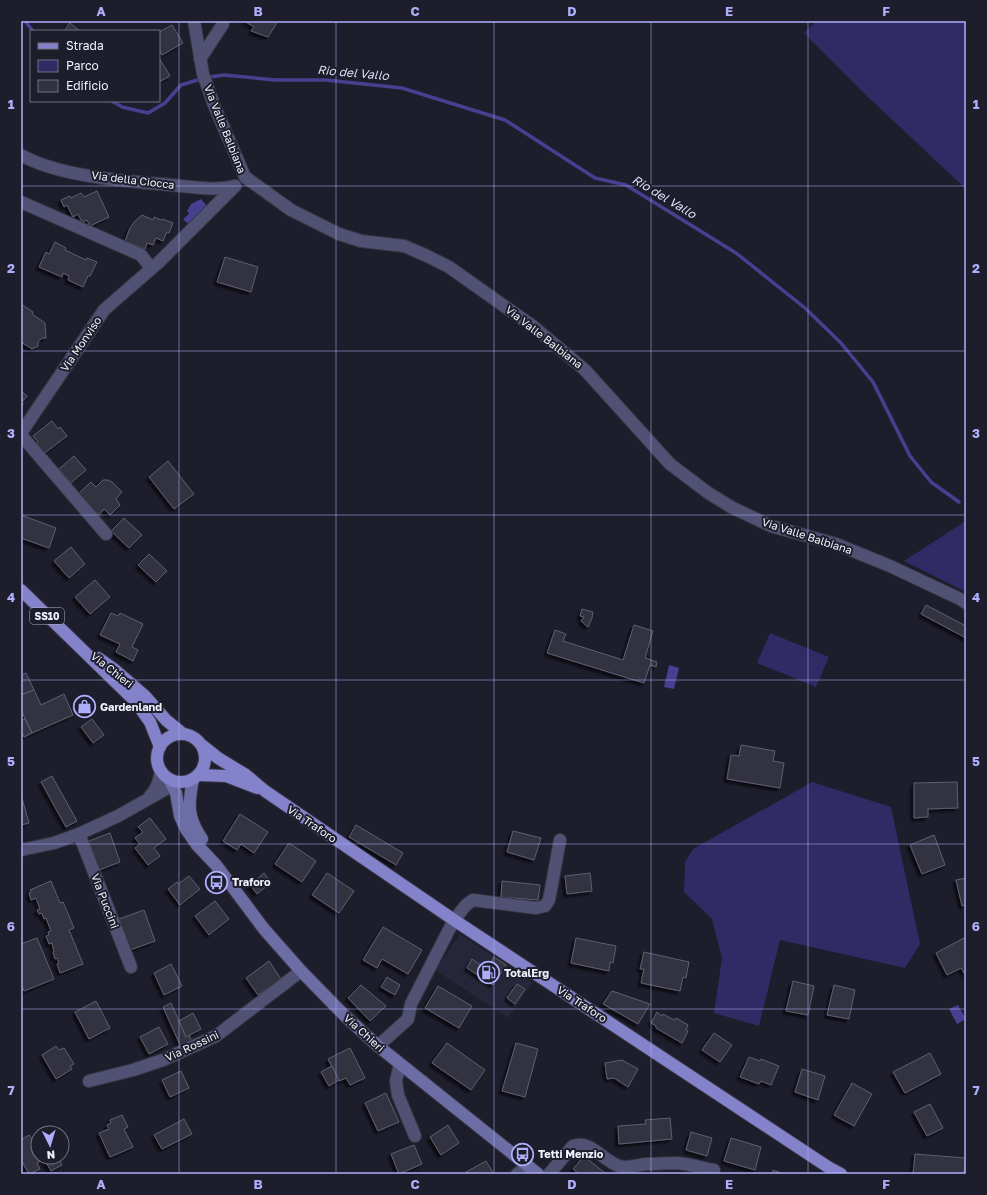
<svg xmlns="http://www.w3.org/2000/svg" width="987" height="1195" font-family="'Golos Text',sans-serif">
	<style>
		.built { fill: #26263a }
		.green { fill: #302b64 }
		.water { fill: #474090 }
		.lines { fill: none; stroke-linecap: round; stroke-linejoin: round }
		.stream { stroke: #474090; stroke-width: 3.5 }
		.building { fill: #313141; stroke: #5f5f71; filter: url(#shadow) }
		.street-casing { stroke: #373745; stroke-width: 14 }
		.secondary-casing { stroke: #373745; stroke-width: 14 }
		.primary-casing { stroke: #373745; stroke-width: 14 }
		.street { stroke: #515174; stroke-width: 12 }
		.secondary { stroke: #6d6da5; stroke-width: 12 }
		.primary { stroke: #8382cb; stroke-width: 12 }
		.grid { fill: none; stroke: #aeaefa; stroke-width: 1; stroke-opacity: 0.55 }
		.labels { text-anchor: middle; stroke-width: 4; stroke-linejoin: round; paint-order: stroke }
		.shield { fill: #1d1d2c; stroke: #b2b2be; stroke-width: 1 }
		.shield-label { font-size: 10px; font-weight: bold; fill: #f2f2fd }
		.street-label { font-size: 11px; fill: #f2f2fd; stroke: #1d1d2c }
		.poi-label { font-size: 11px; font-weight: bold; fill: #f2f2fd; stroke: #1d1d2c; text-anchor: start }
		.water-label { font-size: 12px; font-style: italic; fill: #dcddf5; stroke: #1d1d2c }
		.neatline { fill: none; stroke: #aeaefa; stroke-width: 1.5 }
		.grid-label { font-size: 13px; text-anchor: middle; font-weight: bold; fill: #aeaefa }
	</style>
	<defs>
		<filter id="shadow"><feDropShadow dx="-3" dy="3" stdDeviation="1" flood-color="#0009"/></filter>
	</defs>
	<rect width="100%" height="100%" fill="#1d1d2c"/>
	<path class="built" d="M460,934L533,982L508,1018L435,970Z"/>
	<g class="green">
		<path d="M816,21H966V189L868,97L804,33Z"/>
		<path d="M964,522L966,524V592L904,561Z"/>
		<path d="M770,633L829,657L816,687L757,663Z"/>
		<path d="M812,782L891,807L920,944L905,968L780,940L759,1026L714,1013L722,958L712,919L684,892L685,862L693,849Z"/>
	</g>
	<g class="water">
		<path d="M201,199L207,206L188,224L183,219L189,214L187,210L189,208L191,204Z"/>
		<path d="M669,665L679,668L674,689L664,687Z"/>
		<path d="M958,1005L966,1019L957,1024L949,1009Z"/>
	</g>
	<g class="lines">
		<g class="stream">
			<path d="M25,21L33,31"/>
			<path d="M210,77L224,75L276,80H326L402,88L505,120L595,178L626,185L736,253L805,308L841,343L873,382L910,456L931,482L959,502"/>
			<path d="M112,101L122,107L148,113L165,103L181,85L201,79"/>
		</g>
	</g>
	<g class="building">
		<path d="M244,21H278L268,37L251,31L254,27Z"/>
		<path d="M70,23L80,31H64Z"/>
		<path d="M172,25L183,43L162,55L159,49V32Z"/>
		<path d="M159,58L170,76L159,82Z"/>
		<path d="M97,191L109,217L90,226L87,220L82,222L78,214L73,217L67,205L64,207L61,200L70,196L71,198L81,193L84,197Z"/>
		<path d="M142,215L153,220L154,217L161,220L162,219L173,223L169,233L167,232L163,241L156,238L153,245L147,243L145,249L125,241L130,228L134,222Z"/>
		<path d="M55,242L66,248L65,250L86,260L87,258L97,262L90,276H88L83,287L68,280L69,276L63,273L62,277L39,267L46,252L49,254Z"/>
		<path d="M225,257L258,267L251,292L217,282Z"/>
		<path d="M21,304L33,312L32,314L45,323L46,338H42L38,342V346L32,349L21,342Z"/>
		<path d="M21,391L27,396L22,402L23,404L21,407Z"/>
		<path d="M52,421L58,429L60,427L67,436L42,455L34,445L38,442L33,436Z"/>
		<path d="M74,456L86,470L71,483L59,469Z"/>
		<path d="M168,461L194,494L174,509L149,477Z"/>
		<path d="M103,480H108L112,482L122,492L116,499L120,505L110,515L104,509L99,515L78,494L91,482L96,487Z"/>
		<path d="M21,515L56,528L49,548L21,538Z"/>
		<path d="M124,518L142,535L129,548L111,531Z"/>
		<path d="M71,547L85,564L69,578L54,561Z"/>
		<path d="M149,554L167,571L156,582L138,565Z"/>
		<path d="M95,580L110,597L90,614L75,597Z"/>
		<path d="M926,605L966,626V638L921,614Z"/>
		<path d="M582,609L593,612L592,618L588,627L581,621L584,617L580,616Z"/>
		<path d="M111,613L118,616L120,613L143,624L132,647L138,650L133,661L116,652L120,644L100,635Z"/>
		<path d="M634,625L653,631L645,658L657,662L656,667L650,665L644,683L547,653L555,630L566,634L563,641L623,660Z"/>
		<path d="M26,673L34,690L21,695V675Z"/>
		<path d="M34,690L41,705L64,694L73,715L32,733L21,710V695Z"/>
		<path d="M25,719L32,733L24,737L21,731V721Z"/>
		<path d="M92,719L104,735L93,743L81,727Z"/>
		<path d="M741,745L775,751L773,761L784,763L780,788L727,779L731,755L739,756Z"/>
		<path d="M52,776L77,821L66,827L41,782Z"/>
		<path d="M957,782L958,808L928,809V817L914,818V783Z"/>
		<path d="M21,798H22L29,823L21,825Z"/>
		<path d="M240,814L268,832L254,853L241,844L237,850L223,841Z"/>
		<path d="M150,818L166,839L154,848L160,856L148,865L135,848L140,844L135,838L143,832L138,827Z"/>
		<path d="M356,825L403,853L396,865L349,837Z"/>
		<path d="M513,831L541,838L534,860L507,852Z"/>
		<path d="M110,833L120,862L99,870L89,841Z"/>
		<path d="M934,835L945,865L922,874L910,845Z"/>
		<path d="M289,843L316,861L302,882L275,864Z"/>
		<path d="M264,873L270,881L266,884L267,886L257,894L250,885Z"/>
		<path d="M327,873L354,891L339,913L312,895Z"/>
		<path d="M590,873L592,891L567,894L565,876Z"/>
		<path d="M189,876L200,889L180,905L168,889L177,882L178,884Z"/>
		<path d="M966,878V905L962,906L956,880Z"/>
		<path d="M51,881L60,903L63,902L74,928L69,930L83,964L60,973L57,964L59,963L57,958L55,959L53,952L54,951L52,943L49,944L46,936L49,935L48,932L51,931L46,918L44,919L42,913L39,914L37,910L40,909L36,898L31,900L29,893L31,892L30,890Z"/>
		<path d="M502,881L540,885L538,900L501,897Z"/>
		<path d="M215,901L229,919L209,935L195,916Z"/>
		<path d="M144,910L155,941L130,950L119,919Z"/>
		<path d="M383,927L422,950L408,974L382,959L377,968L363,960Z"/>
		<path d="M37,938L54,979L24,991L21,983V944Z"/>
		<path d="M576,938L616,946L613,963L610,962L609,971L571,963Z"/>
		<path d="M964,938L966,942V973H964L961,968L947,975L936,953Z"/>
		<path d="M644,952L689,962L686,978L683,977L680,991L641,983L644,969H640Z"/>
		<path d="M494,957L506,965L493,985L467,968L472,959L486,969Z"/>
		<path d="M269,961L281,979L258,995L246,978Z"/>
		<path d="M171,964L182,986L164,995L154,973Z"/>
		<path d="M387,977L400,985L395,995L381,987Z"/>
		<path d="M793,981L814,986L808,1015L786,1011Z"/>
		<path d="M517,984L525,989L515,1004L507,998Z"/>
		<path d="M361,985L386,1006L370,1021L348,998Z"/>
		<path d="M834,985L855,990L849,1019L827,1015Z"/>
		<path d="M438,986L472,1006L459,1028L425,1008Z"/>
		<path d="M612,991L650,1004L638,1024L603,1004Z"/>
		<path d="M96,1001L110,1028L89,1039L75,1012Z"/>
		<path d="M171,1003L186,1037L189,1035L192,1042L181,1047L163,1007Z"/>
		<path d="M657,1012L662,1016L663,1014L674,1020L676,1018L688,1025L686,1030L688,1031L682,1043L656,1028V1026L651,1023Z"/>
		<path d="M193,1013L201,1029L186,1037L179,1021Z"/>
		<path d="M159,1027L168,1044L149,1054L140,1037Z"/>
		<path d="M714,1033L732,1045L720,1062L702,1050Z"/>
		<path d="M447,1043L485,1070L471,1090L432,1063Z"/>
		<path d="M516,1043L538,1049L525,1097L502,1091Z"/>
		<path d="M56,1046L59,1050L64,1048L74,1064L70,1066L72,1069L56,1079L42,1055Z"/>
		<path d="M350,1048L365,1078L350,1085L346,1078L339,1081L328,1059Z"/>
		<path d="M930,1053L941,1074L905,1093L893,1072Z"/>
		<path d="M749,1057L760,1061L761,1059L779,1066L771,1085L761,1081L759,1084L740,1077Z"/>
		<path d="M622,1060L638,1069L628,1087L614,1078L607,1079L605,1063Z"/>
		<path d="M332,1066L339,1080L329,1086L321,1072Z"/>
		<path d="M802,1069L825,1076L818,1100L795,1092Z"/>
		<path d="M181,1071L189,1088L170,1097L162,1080Z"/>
		<path d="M852,1083L872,1094L854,1126L834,1115Z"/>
		<path d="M386,1093L399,1122L378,1131L365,1103Z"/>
		<path d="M930,1104L943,1128L927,1136L914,1112Z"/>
		<path d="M122,1115L128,1127L124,1129L133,1147L110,1157L99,1133L109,1129L107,1125L111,1123L110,1120Z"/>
		<path d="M670,1118L672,1139L619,1144L618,1126L646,1124L645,1120Z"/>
		<path d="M184,1119L192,1134L162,1149L154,1135Z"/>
		<path d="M448,1125L459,1143L441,1155L430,1137Z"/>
		<path d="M691,1132L712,1138L707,1156L686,1150Z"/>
		<path d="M29,1135L32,1139L38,1136V1157H58L62,1165L51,1171L44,1159L37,1163L40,1169L29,1174L21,1160V1140Z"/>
		<path d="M731,1138L761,1147L755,1170L724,1161Z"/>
		<path d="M414,1145L422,1164L399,1174L391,1154Z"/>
		<path d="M915,1154L965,1158L964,1174H913Z"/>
		<path d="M584,1156L605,1173L604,1174H579L573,1169Z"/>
		<path d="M486,1161L494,1174H468L466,1172Z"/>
		<path d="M773,1170L784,1174H772Z"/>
	</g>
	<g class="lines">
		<defs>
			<g id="street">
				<path d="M194,21L203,74L214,105L245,177L291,210L339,234L361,241L404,246L425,255L449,267L534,327L585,370L670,464L707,492L731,507L771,526L836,544L890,566L960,599L966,603"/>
				<path d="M200,59L223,24"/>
				<path d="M21,155C60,177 126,181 171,185C193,187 213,191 235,186"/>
				<path d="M21,202L141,255L151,268"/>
				<path d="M21,433L104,310L159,262L235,186"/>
				<path d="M21,435L106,534"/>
				<path d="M150,796C157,789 159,781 161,771"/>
				<path d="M79,834L131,967"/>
				<path d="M21,850L54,843L79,834L118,816L166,789L169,779"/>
				<path d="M378,1046L408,1019L411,1004L454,920L466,905L473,900L536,908L545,906L549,900L560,840"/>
				<path d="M400,1064L396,1081L398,1095L415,1136"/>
				<path d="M89,1081L133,1070L163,1060L216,1036L301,971"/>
				<path d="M517,1174L528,1166"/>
				<path d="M549,1174L573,1146C590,1139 603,1161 619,1166C628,1169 637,1165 646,1164C656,1164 667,1163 677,1163C689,1164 702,1168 714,1170"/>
			</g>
			<g id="secondary">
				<path d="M169,779L176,793L180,816L186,829L197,845L216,865L264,929L301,971L345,1016L378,1046L538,1174"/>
				<path d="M193,779C188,805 187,817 202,839"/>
			</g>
			<g id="primary">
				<path d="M21,590L135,701L150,722L160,747"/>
				<path d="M98,658L115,670L145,696L166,720L183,734"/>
				<circle cx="181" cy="758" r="24"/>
				<path d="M203,746L218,758L246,775L265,791L454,920L828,1167L841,1174"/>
				<path d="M198,775L226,776L257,788"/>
			</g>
		</defs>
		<use href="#street" class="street-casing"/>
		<use href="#secondary" class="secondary-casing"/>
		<use href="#primary" class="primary-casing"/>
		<use href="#street" class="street"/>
		<use href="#secondary" class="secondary"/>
		<use href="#primary" class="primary"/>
	</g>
	<path class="grid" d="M179,21V1174M336,21V1174M494,21V1174M651,21V1174M808,21V1174M21,186H966M21,351H966M21,515H966M21,680H966M21,844H966M21,1009H966"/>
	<defs>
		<symbol id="shop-ring" viewBox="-11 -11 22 22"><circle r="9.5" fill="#1d1d2c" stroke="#aeaefa" stroke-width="1.5"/><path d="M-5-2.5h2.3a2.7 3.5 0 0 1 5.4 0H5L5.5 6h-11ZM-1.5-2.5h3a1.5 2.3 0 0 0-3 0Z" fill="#aeaefa"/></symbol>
		<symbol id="bus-ring" viewBox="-11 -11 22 22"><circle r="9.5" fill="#1d1d2c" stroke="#aeaefa" stroke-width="1.5"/><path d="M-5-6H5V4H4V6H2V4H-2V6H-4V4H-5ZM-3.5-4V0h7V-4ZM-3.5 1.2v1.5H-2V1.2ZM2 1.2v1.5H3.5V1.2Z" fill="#aeaefa"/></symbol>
		<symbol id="fuel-ring" viewBox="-11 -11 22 22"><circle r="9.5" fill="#1d1d2c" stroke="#aeaefa" stroke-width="1.5"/><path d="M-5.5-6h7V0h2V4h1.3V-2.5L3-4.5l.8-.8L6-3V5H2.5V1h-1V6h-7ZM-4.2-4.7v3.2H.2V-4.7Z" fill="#aeaefa"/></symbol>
	</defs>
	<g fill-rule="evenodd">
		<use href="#shop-ring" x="72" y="694" width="25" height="25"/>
		<use href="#bus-ring" x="204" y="870" width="25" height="25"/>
		<use href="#fuel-ring" x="476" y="960" width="25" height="25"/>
		<use href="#bus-ring" x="510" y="1142" width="25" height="25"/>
	</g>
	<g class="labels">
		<rect class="shield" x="30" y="608" width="34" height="16" rx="3"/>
		<g class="shield-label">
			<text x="47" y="620">SS10</text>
		</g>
		<g class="street-label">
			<text transform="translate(225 129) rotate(68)" y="4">Via Valle Balbiana</text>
			<text transform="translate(133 180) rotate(7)" y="4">Via della Ciocca</text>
			<text transform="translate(544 337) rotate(38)" y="4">Via Valle Balbiana</text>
			<text transform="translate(81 344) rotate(-56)" y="4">Via Monviso</text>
			<text transform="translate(807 536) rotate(18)" y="4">Via Valle Balbiana</text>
			<text transform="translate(112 670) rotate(38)" y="4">Via Chieri</text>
			<text transform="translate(312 824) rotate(34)" y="4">Via Traforo</text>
			<text transform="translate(105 901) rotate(69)" y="4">Via Puccini</text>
			<text transform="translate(582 1004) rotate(33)" y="4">Via Traforo</text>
			<text transform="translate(364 1033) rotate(42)" y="4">Via Chieri</text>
			<text transform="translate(192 1046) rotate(-25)" y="4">Via Rossini</text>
		</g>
		<g class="poi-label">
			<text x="100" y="711">Gardenland</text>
			<text x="232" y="886">Traforo</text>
			<text x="504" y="977">TotalErg</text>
			<text x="538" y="1158">Tetti Menzio</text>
		</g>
		<g class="water-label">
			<text transform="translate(353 73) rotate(5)" y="4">Rio del Vallo</text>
			<text transform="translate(664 197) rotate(31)" y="4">Rio del Vallo</text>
		</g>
	</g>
	<rect width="987" height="1195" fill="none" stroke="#1d1d2c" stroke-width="44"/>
	<rect x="30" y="30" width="130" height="72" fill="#1d1d2c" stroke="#727280"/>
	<rect x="38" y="43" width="20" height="6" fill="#8382cb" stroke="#727280"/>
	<text x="66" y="50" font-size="12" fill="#f2f2fd">Strada</text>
	<rect x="38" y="60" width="20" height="12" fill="#302b64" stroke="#727280"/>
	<text x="66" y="70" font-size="12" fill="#f2f2fd">Parco</text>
	<rect x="38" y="80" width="20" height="12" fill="#313141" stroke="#727280"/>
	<text x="66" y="90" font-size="12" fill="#f2f2fd">Edificio</text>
	<g transform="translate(50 1145) rotate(175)"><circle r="19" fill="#1d1d2c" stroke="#727280"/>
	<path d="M0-3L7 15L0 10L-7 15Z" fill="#aeaefa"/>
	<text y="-6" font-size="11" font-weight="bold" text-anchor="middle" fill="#f2f2fd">N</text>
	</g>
	<rect x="22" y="22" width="943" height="1151" class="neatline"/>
	<g class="grid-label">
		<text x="101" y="16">A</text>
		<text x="258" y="16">B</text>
		<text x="415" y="16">C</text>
		<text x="572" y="16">D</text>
		<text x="729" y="16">E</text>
		<text x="886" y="16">F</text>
		<text x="11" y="109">1</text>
		<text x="976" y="109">1</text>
		<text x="11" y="273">2</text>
		<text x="976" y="273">2</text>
		<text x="11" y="438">3</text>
		<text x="976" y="438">3</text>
		<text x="11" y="602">4</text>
		<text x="976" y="602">4</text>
		<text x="11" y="766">5</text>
		<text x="976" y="766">5</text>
		<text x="11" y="931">6</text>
		<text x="976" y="931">6</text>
		<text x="11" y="1095">7</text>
		<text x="976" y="1095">7</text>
		<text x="101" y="1189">A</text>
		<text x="258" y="1189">B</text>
		<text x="415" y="1189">C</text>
		<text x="572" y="1189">D</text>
		<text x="729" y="1189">E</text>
		<text x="886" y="1189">F</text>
	</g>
</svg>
